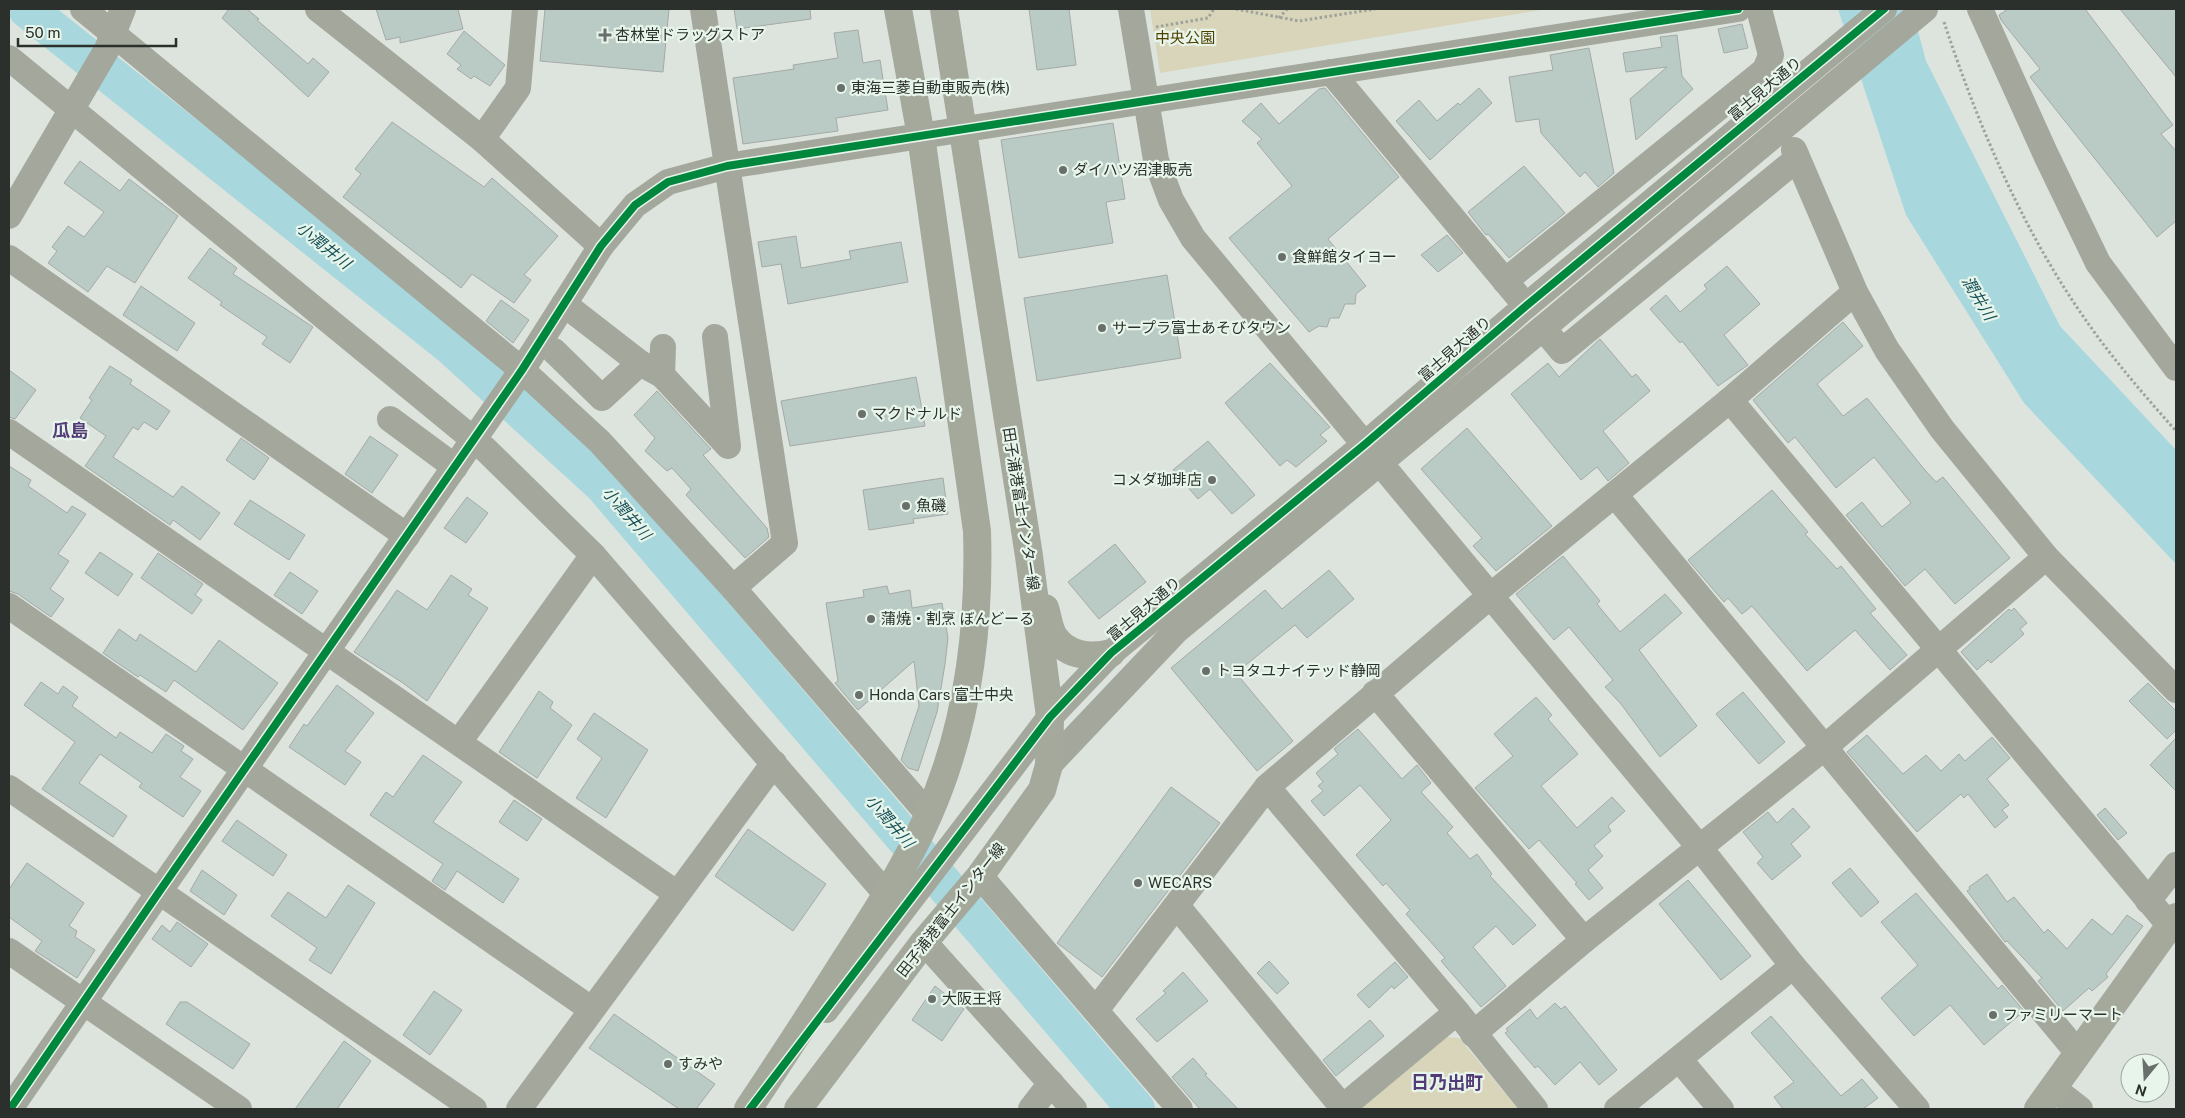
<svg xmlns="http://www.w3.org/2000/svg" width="2185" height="1118" font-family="'Public Sans','Noto Sans JP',sans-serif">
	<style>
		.green { fill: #d9d5ba }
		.water { fill: #a8d7de }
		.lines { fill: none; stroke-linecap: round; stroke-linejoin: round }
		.river { stroke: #a8d7de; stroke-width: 38 }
		.building { fill: #bacac5; stroke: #a4aaa7 }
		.path { stroke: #9ea39a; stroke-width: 3; stroke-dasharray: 2.5 2.5; stroke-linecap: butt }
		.minor { stroke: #a4a89c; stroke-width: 26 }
		.major { stroke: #a4a99c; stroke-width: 28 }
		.minor-bridge { stroke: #a4a89c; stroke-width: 26 }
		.cycleway-casing { stroke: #e7f5ea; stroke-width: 11 }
		.cycleway { stroke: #00873e; stroke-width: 8 }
		.poi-dot { fill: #696f6a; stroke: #e7f5ea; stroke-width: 2 }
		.labels { text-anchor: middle; stroke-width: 4.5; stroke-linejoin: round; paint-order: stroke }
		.poi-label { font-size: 15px; fill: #2b302c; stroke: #e7f5ea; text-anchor: start }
		.park-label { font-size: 15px; fill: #504000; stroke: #e7f5ea }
		.street-label { font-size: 15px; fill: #2b302c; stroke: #e7f5ea }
		.water-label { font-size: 16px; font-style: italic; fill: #185059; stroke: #e7f5ea }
		.quarter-label { font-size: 18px; font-weight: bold; fill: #523b77; stroke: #e7f5ea }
	</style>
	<rect width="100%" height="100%" fill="#dde4de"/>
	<g class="green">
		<path d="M1150,9H1547L1160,73Z"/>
		<path d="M1442,1037L1459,1038L1518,1109H1359Z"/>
	</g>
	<path class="water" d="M1838,9H1912L1926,61L2060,326L2176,450V564L2024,403L1906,215Z"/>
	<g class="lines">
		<path class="river" d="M27,9L452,347L603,485L1136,1109"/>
	</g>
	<g class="building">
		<path d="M229,9H247L259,19L257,20L308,64L313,58L329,72L308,97L222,18Z"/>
		<path d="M376,9H458L463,29L400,43V37L386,40Z"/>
		<path d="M545,9H669L663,72L540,61Z"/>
		<path d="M734,9H810L811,19L737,29Z"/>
		<path d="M1029,9H1069L1076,65L1037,70Z"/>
		<path d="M2008,9H2085L2173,125L2161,134L2176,151V221L2157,237L2030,77L2040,69L2001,20L1999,15Z"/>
		<path d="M2120,9H2176V77Z"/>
		<path d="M1742,24L1748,48L1724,53L1718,29Z"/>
		<path d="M858,30L863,63L880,60L888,110L836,118L838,131L743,144L733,78L794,69L793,65L838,58L834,33Z"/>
		<path d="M464,31L505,65L490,86L474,76L471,79L457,69L461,65L447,54Z"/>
		<path d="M1677,35L1682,76L1693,89L1636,140L1630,99L1667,67L1626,72L1623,53L1662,47L1660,37Z"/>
		<path d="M1589,48L1614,173L1598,187L1585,172L1580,177L1541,133L1539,119L1516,122L1509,77L1553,70L1550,55Z"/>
		<path d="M1325,88L1399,177L1328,239L1366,286L1356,294L1355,304H1345L1339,318H1330L1327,327L1319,326L1309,332L1229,238L1292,186L1257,143L1262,139L1242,121L1261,103L1279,124L1319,89Z"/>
		<path d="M1479,88L1492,103L1430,160L1396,121L1419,100L1437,121L1458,103L1460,105Z"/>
		<path d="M392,122L484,187L492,178L558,236L524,275L531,280L514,303L472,274L461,288L343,197L361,174L355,169Z"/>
		<path d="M1113,123L1125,199L1106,202L1113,243L1019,258L1001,140Z"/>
		<path d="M80,161L120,191L129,179L178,216L135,283L107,266L88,292L48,263L57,251L52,247L68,226L84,237L104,212L64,183Z"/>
		<path d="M1524,166L1565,213L1509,258L1488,234L1486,235L1468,212Z"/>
		<path d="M1447,235L1463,253L1438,272L1421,255Z"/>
		<path d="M796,236L801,268L851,259L849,251L901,242L908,282L788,304L781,264L762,267L758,242Z"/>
		<path d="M210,248L237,268L233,274L313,327L290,363L262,344L267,337L220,305L222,302L188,278Z"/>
		<path d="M1727,266L1760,304L1724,335L1748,365L1718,386L1682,341L1680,343L1650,309L1666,295L1680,312L1707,289L1704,285Z"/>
		<path d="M1167,275L1181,358L1037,381L1024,298Z"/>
		<path d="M141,286L195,323L177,351L123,315Z"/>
		<path d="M501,300L529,320L513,343L486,321Z"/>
		<path d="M1843,322L1863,346L1817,384L1843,416L1867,398L1924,469L1936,482L1943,477L2010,558L1955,604L1925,569L1905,586L1846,515L1862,502L1882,527L1911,503L1874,457L1836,488L1795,437L1788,443L1753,400Z"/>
		<path d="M1600,339L1632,377L1636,374L1650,391L1603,431L1629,463L1608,481L1597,467L1581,480L1511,394L1548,363L1559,377Z"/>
		<path d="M1270,363L1330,427L1320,435L1327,441L1296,467L1287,460L1280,466L1225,403Z"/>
		<path d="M110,366L132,380L130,384L170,411L157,430L144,422L138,430L133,427L113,457L173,497L182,486L220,513L200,540L173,520L170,525L85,466L106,436L80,418L92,400L89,398Z"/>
		<path d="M9,370L36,390L15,419L9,417Z"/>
		<path d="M916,377L925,426L790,446L781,401Z"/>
		<path d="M657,391L711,449L703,455L767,528L769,537L745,558L686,495L691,489L672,468L667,471L645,451L655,438L634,415Z"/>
		<path d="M1467,428L1552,526L1496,571L1473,546L1482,538L1421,469Z"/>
		<path d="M370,436L398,455L372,493L345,474Z"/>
		<path d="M241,438L269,458L254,480L226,460Z"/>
		<path d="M1208,441L1255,495L1232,514L1210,489L1198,499L1173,470Z"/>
		<path d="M9,466L31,480L28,486L67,513L72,506L86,514L58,554L69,561L50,589L64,599L51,617L18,594L9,591Z"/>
		<path d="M943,478L948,514L913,519L914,523L869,530L863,490Z"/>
		<path d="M1772,490L1808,532L1805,534L1837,569L1841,566L1876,609L1870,613L1907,655L1890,670L1855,630L1807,671L1752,606L1742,614L1728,598L1724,602L1688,560Z"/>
		<path d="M467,497L488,513L466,543L444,528Z"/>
		<path d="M250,500L305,535L289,560L234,524Z"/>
		<path d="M1115,544L1146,582L1099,619L1068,582Z"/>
		<path d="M100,552L133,574L118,596L85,573Z"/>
		<path d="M158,553L203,584L195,595L202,600L192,614L141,578Z"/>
		<path d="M1563,556L1600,601L1597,604L1620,632L1665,594L1682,613L1639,650L1697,726L1660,757L1621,704L1605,687L1613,680L1569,627L1554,640L1516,594Z"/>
		<path d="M1329,570L1354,599L1307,638L1295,625L1236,673L1293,741L1257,771L1171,668L1265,590L1282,609Z"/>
		<path d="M290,572L318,591L302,614L274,595Z"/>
		<path d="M451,575L472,589L468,595L488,608L427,701L403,683L354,652L397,590L427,610Z"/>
		<path d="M887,586L889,594L910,590L912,608L942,603L948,638L945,664L937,712L918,771L908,768L901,760L919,706L914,661L858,710L835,683L838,681L826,603L864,597L863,590Z"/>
		<path d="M2014,608L2027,623L2020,629L2024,634L1991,663L1988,660L1977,670L1961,652L2009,609L2011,611Z"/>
		<path d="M119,629L136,641L140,634L196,672L219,640L278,683L243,730L174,680L166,692L140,675L138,677L103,653Z"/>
		<path d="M41,682L58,694L63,686L78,697L72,706L116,738L120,732L152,753L166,734L184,746L181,751L193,759L180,777L201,791L183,817L139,787L142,783L100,754L79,783L127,816L113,837L42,789L75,742L24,705Z"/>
		<path d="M2148,683L2176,711V730L2167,739L2129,701Z"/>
		<path d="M337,685L374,713L345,751L361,762L345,785L289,747L304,724L307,726Z"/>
		<path d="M539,691L553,702L550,708L572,725L537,778L499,752Z"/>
		<path d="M1743,692L1785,742L1759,764L1716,714Z"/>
		<path d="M1536,697L1552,715L1548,719L1578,754L1541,786L1577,828L1612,797L1625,811L1608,826L1611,831L1594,846L1603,856L1588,870L1603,888L1589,900L1575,884L1577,883L1539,840L1529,849L1475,788L1513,756L1494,734Z"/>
		<path d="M594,713L648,750L606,818L576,798L602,758L577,739Z"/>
		<path d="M1358,729L1402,779L1417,765L1431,783L1421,792L1453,827L1447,833L1470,859L1477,854L1492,874L1490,876L1536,925L1513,945L1496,926L1473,947L1506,986L1481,1007L1441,961L1445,958L1406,914L1410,910L1386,883L1383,886L1356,855L1391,820L1360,785L1324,816L1311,801L1323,791L1318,786L1323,782L1316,773L1338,754L1334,749Z"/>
		<path d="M1867,735L1903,774L1926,755L1941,771L1959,754L1965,761L1992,737L2010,758L1987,779L2009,805L2002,810L2008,817L1995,828L1968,794L1964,798L1961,794L1917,832L1847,752Z"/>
		<path d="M2176,738V791L2150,765Z"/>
		<path d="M423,755L462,782L433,822L519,879L503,903L457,871L445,890L432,881L443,864L370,815L386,792L393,797Z"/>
		<path d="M1171,787L1220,823L1102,977L1057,943Z"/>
		<path d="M514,800L542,819L527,841L499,822Z"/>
		<path d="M1793,808L1810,827L1791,844L1801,856L1772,880L1757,863L1763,857L1743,832L1768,812L1777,823Z"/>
		<path d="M2105,808L2127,833L2118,840L2097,815Z"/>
		<path d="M237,820L287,855L273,876L222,841Z"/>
		<path d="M748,829L826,884L793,931L715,876Z"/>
		<path d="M27,863L84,903L69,926L77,931L75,937L95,950L77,978L35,951L42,941L9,917V889Z"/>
		<path d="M1850,868L1879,902L1861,917L1832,883Z"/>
		<path d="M202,870L237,895L224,915L190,891Z"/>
		<path d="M1987,874L2007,902L2014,897L2044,933L2048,929L2067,949L2092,919L2112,935L2127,915L2143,926L2106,974L2108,977L2092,991L2089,988L2063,1011L2038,981L2042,978L2007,941L2005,942L1967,891L1970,889L1969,887Z"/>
		<path d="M1688,880L1751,956L1721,980L1659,904Z"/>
		<path d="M348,885L375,903L331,974L309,960L317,948L271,916L288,892L326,918Z"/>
		<path d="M1916,893L1998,989L2002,985L2024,1011L1984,1045L1950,1005L1914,1036L1881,998L1918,965L1881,922Z"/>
		<path d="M177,922L208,944L191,967L152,939L162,925L170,932Z"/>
		<path d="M1269,961L1289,983L1277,994L1257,973Z"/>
		<path d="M1395,962L1408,977L1394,989L1392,986L1369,1008L1357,995Z"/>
		<path d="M1183,972L1208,1001L1157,1042L1136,1019L1166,993L1163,991Z"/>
		<path d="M935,986L964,1009L942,1041L912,1020Z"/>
		<path d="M434,991L462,1010L430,1055L403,1035Z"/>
		<path d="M180,1002H187L250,1044L233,1069L166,1024Z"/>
		<path d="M1555,1003L1561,1009L1565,1006L1617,1070L1599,1085L1580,1062L1555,1085L1538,1066L1535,1068L1505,1033L1508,1031L1506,1029L1530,1009L1537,1019Z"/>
		<path d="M614,1014L715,1084L696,1109H679L589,1048Z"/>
		<path d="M1771,1016L1841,1096L1862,1079L1878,1098L1863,1109H1783L1774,1097L1794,1082L1751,1033Z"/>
		<path d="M1370,1020L1384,1036L1336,1076L1323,1060Z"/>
		<path d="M344,1041L371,1061L337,1109H295Z"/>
		<path d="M1193,1058L1207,1074L1205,1075L1238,1109H1200L1192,1100L1172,1077Z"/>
	</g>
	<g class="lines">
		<g class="path">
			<path d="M1236,9L1299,21L1375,9"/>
			<path d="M1279,18L1287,9"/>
			<path d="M1944,22C1978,125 2022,229 2085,319C2112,358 2144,395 2176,431"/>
			<path d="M1156,27L1208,18L1214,9"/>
		</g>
		<g class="minor">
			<path d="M83,9L522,370L600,442L733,588L929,815"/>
			<path d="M318,9L482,139L601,246"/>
			<path d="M703,9L785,543L733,588"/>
			<path d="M1131,9L1156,160L1171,200L1193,238L1700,848L1793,966L1917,1109"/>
			<path d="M1980,9L2046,155L2098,263L2176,368"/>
			<path d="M9,58L485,449L593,555L887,895"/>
			<path d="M482,139L518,88L525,9"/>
			<path d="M1794,150L1855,292L1887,350L1942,429L2046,557L2176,690"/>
			<path d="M9,216L107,49L123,9"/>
			<path d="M9,258L407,536"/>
			<path d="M1505,281L1765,70L1771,55L1759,9"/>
			<path d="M564,304L640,363L662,375L728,446L715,337"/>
			<path d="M554,351L602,398L640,363"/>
			<path d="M662,375L663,347"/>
			<path d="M1730,400L2170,926"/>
			<path d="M390,419L455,467"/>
			<path d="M9,432L676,893"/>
			<path d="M1615,495L2078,1053"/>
			<path d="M9,606L591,1009"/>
			<path d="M1375,693L1584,940"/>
			<path d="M459,742L593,555"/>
			<path d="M1049,765L1176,631L1543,328L1562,351L1797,159"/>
			<path d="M1267,787L1457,1012L1535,1109"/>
			<path d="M9,788L474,1109"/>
			<path d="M980,876L1180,1109"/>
			<path d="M2148,901L2176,865"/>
			<path d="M1177,906L1344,1109"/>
			<path d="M924,942L1074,1109"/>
			<path d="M9,951L239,1109"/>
			<path d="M826,1010L1050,717L1111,653L1364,445L1526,306L1331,72"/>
			<path d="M1096,1010L1267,787L1489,597L1730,400L1855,292"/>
			<path d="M1473,1034L1584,940L1825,747L2046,557"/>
			<path d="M1679,1059L1721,1109"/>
			<path d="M2053,1088L2080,1109"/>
			<path d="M1343,1107L1457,1012"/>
			<path d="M9,1108L10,1109L159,892L522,370L601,246L635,205L668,182L727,166L1738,9"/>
			<path d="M519,1109L774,763"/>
			<path d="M1031,1109L1051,1083"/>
			<path d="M1617,1109L1793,966"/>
		</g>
		<g class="major">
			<path d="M1045,608C1048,617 1049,630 1055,638C1068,656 1091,658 1111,653"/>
			<path d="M748,1109C780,1061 812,1012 843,963C874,915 905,868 928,816C968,726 980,628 977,531L921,136L898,9"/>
			<path d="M798,1109L924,942L980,876L1042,790L1049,765L1050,717L1029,556L944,9"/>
			<path d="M2038,1109L2176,917"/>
		</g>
		<g class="minor-bridge">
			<path d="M1526,306L1884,9"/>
			<path d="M1543,328L1925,9"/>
		</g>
		<defs>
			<g id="cycleway">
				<path d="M9,1108L10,1109L159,892L522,370L601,246L635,205L668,182L727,166L1738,9"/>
				<path d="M750,1109L1050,717L1111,653L1364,445L1526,306L1884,9"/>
			</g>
		</defs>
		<use href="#cycleway" class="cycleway-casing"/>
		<use href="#cycleway" class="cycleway"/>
	</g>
	<g class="poi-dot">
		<path d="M602.5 27.5h5v5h5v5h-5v5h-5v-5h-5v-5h5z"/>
		<circle cx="841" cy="88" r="5"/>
		<circle cx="1063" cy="170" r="5"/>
		<circle cx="1282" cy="257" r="5"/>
		<circle cx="1102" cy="328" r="5"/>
		<circle cx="862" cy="414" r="5"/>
		<circle cx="1212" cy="480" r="5"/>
		<circle cx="906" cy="506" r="5"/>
		<circle cx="871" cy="619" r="5"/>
		<circle cx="1206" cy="671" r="5"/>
		<circle cx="859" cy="695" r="5"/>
		<circle cx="1138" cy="883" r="5"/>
		<circle cx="932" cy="999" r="5"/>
		<circle cx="1993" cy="1015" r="5"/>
		<circle cx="668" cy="1064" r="5"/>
	</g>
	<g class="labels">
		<g class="poi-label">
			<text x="615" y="40">杏林堂ドラッグストア</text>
			<text x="851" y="93">東海三菱自動車販売(株)</text>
			<text x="1073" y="175">ダイハツ沼津販売</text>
			<text x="1292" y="262">食鮮館タイヨー</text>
			<text x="1112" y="333">サープラ富士あそびタウン</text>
			<text x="872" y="419">マクドナルド</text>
			<text x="1202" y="485" text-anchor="end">コメダ珈琲店</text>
			<text x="916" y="511">魚磯</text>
			<text x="881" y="624">蒲焼・割烹 ぼんどーる</text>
			<text x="1216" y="676">トヨタユナイテッド静岡</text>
			<text x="869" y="700">Honda Cars 富士中央</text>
			<text x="1148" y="888">WECARS</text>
			<text x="942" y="1004">大阪王将</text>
			<text x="2003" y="1020">ファミリーマート</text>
			<text x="678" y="1069">すみや</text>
		</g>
		<g class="park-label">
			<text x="1185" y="43">中央公園</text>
		</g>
		<g class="street-label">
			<text transform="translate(1765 89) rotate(-40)" y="5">富士見大通り</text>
			<text transform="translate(1455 349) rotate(-41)" y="5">富士見大通り</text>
			<text transform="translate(1021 509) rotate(81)" y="5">田子浦港富士インター線</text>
			<text transform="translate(1144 609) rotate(-40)" y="5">富士見大通り</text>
			<text transform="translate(951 910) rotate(-52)" y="5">田子浦港富士インター線</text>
		</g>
		<g class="water-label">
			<text transform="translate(324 245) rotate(39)" y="6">小潤井川</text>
			<text transform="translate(1979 298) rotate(59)" y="6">潤井川</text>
			<text transform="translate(627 513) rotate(49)" y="6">小潤井川</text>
			<text transform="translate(890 821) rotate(49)" y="6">小潤井川</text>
		</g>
		<g class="quarter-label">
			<text x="70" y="437">瓜島</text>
			<text x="1447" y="1089">日乃出町</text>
		</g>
	</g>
	<rect width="2185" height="1118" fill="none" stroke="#2b302c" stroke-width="20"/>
	<g transform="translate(2145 1078) rotate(198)"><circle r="24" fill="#e7f5ea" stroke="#9ca69e"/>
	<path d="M0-4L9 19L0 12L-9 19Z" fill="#696f6a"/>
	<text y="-8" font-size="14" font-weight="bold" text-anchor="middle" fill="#2b302c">N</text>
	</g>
	<path d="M18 38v8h158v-8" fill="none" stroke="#2b302c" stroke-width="2.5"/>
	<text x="25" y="38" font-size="15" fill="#2b302c" stroke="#e7f5ea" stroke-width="4" paint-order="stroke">50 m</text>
</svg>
